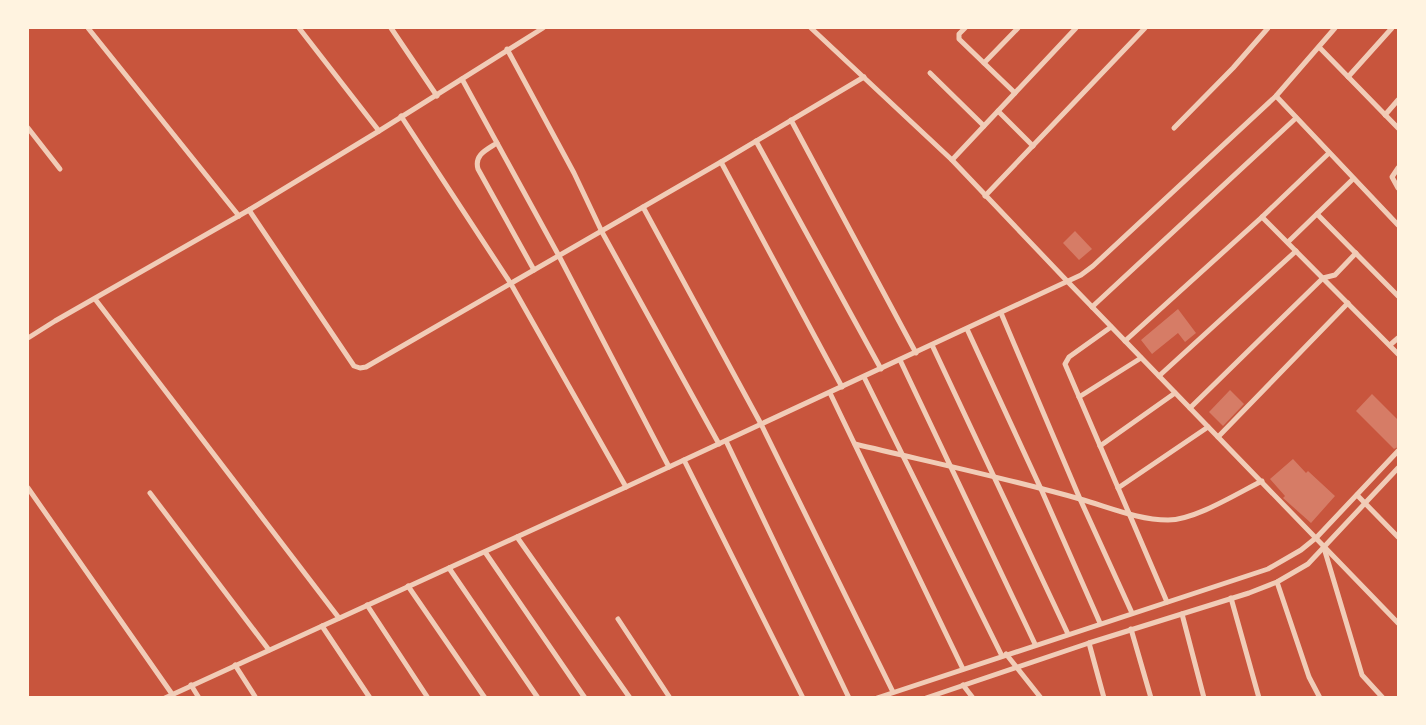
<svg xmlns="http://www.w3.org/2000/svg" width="1426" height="725" font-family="Lato,sans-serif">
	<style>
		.building { fill: #d67c66 }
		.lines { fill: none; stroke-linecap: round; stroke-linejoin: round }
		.minor { stroke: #f1ccb7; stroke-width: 5 }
	</style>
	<rect width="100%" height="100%" fill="#c8553d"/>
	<g class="building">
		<path d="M1075,231L1092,249L1079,260L1063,243Z"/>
		<path d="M1178,309L1196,333L1185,342L1178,333L1152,354L1141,340Z"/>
		<path d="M1230,390L1244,404L1223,426L1209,412Z"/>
		<path d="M1372,394L1398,420V447L1394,449L1356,411Z"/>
		<path d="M1293,459L1306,473L1308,471L1335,496L1311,523L1283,498L1285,496L1270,479Z"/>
	</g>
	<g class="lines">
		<g class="minor">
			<path d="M88,28L239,216"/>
			<path d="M299,28L379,131"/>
			<path d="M391,28L437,96"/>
			<path d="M811,28L952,160L1068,282L1398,623"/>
			<path d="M965,28L959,34V39L1015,93"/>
			<path d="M1319,47L1398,128"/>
			<path d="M507,49L574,173L602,232L719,444"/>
			<path d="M984,63L1018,28"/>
			<path d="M930,73L984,126"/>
			<path d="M1348,77L1392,28"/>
			<path d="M462,79L559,256L669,467"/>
			<path d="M1276,96L1398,225"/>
			<path d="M998,111L1033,146"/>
			<path d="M1385,115L1398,100"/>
			<path d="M401,116L511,284L626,487"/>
			<path d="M791,120L916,353"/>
			<path d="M28,128L60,169"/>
			<path d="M1174,128L1233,68L1268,28"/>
			<path d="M756,141L881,369"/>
			<path d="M497,143C486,150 474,155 478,169L534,270"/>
			<path d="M952,160L1076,28"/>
			<path d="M721,162L842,387"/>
			<path d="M1398,168L1392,177L1398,188"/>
			<path d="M985,196L1145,28"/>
			<path d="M643,207L761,424L893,692"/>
			<path d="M249,210L354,366L360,368L366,367L721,162L864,77"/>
			<path d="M1317,214L1398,296"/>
			<path d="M1262,217L1398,354"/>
			<path d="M1288,242L1353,179"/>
			<path d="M95,299L339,618"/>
			<path d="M1092,307L1296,118"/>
			<path d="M1001,313L1080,499L1132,613"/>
			<path d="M1111,327L1069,357L1065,364L1167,602"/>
			<path d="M967,329L1041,489L1100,623"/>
			<path d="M28,338L55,321L249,210L379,131L543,28"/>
			<path d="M1125,341L1262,217L1329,153"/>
			<path d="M932,345L1068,634"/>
			<path d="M1390,345L1398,338"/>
			<path d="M900,360L1035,644"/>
			<path d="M1159,376L1296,251"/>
			<path d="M864,377L1002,656"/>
			<path d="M830,393L963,669"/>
			<path d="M1079,397L1141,358"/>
			<path d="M1190,408L1323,278L1335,275L1356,253"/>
			<path d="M1218,437L1348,303"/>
			<path d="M726,441L849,698"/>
			<path d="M855,444C930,462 1006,478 1080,499C1109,507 1138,520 1168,520C1195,520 1238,493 1262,481"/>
			<path d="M1100,446L1175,393"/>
			<path d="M684,460L803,698"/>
			<path d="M28,488L172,694"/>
			<path d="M1118,488L1208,427"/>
			<path d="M150,493L269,650"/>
			<path d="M1357,495L1398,537"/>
			<path d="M517,537L630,698"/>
			<path d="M1324,548L1362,675L1383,698"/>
			<path d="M485,552L585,698"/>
			<path d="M449,568L538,698"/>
			<path d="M1277,582L1309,677L1320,698"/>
			<path d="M408,586L485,698"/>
			<path d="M1231,598L1259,698"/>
			<path d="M367,605L428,698"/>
			<path d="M1182,614L1204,698"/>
			<path d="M618,619L670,698"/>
			<path d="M322,626L370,698"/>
			<path d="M1131,629L1151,698"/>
			<path d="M1089,643L1104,698"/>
			<path d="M1006,654L1041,698"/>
			<path d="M235,665L256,698"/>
			<path d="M191,685L199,698"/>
			<path d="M963,685L973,698"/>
			<path d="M165,698L626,487L1081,275L1093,266L1276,96L1335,28"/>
			<path d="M877,698L1268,569L1301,550L1317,537L1398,451"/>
			<path d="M926,698L1089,643L1249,593L1277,582L1308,564L1398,468"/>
		</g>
	</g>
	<rect width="1426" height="725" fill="none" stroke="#fff3e0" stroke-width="58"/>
</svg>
